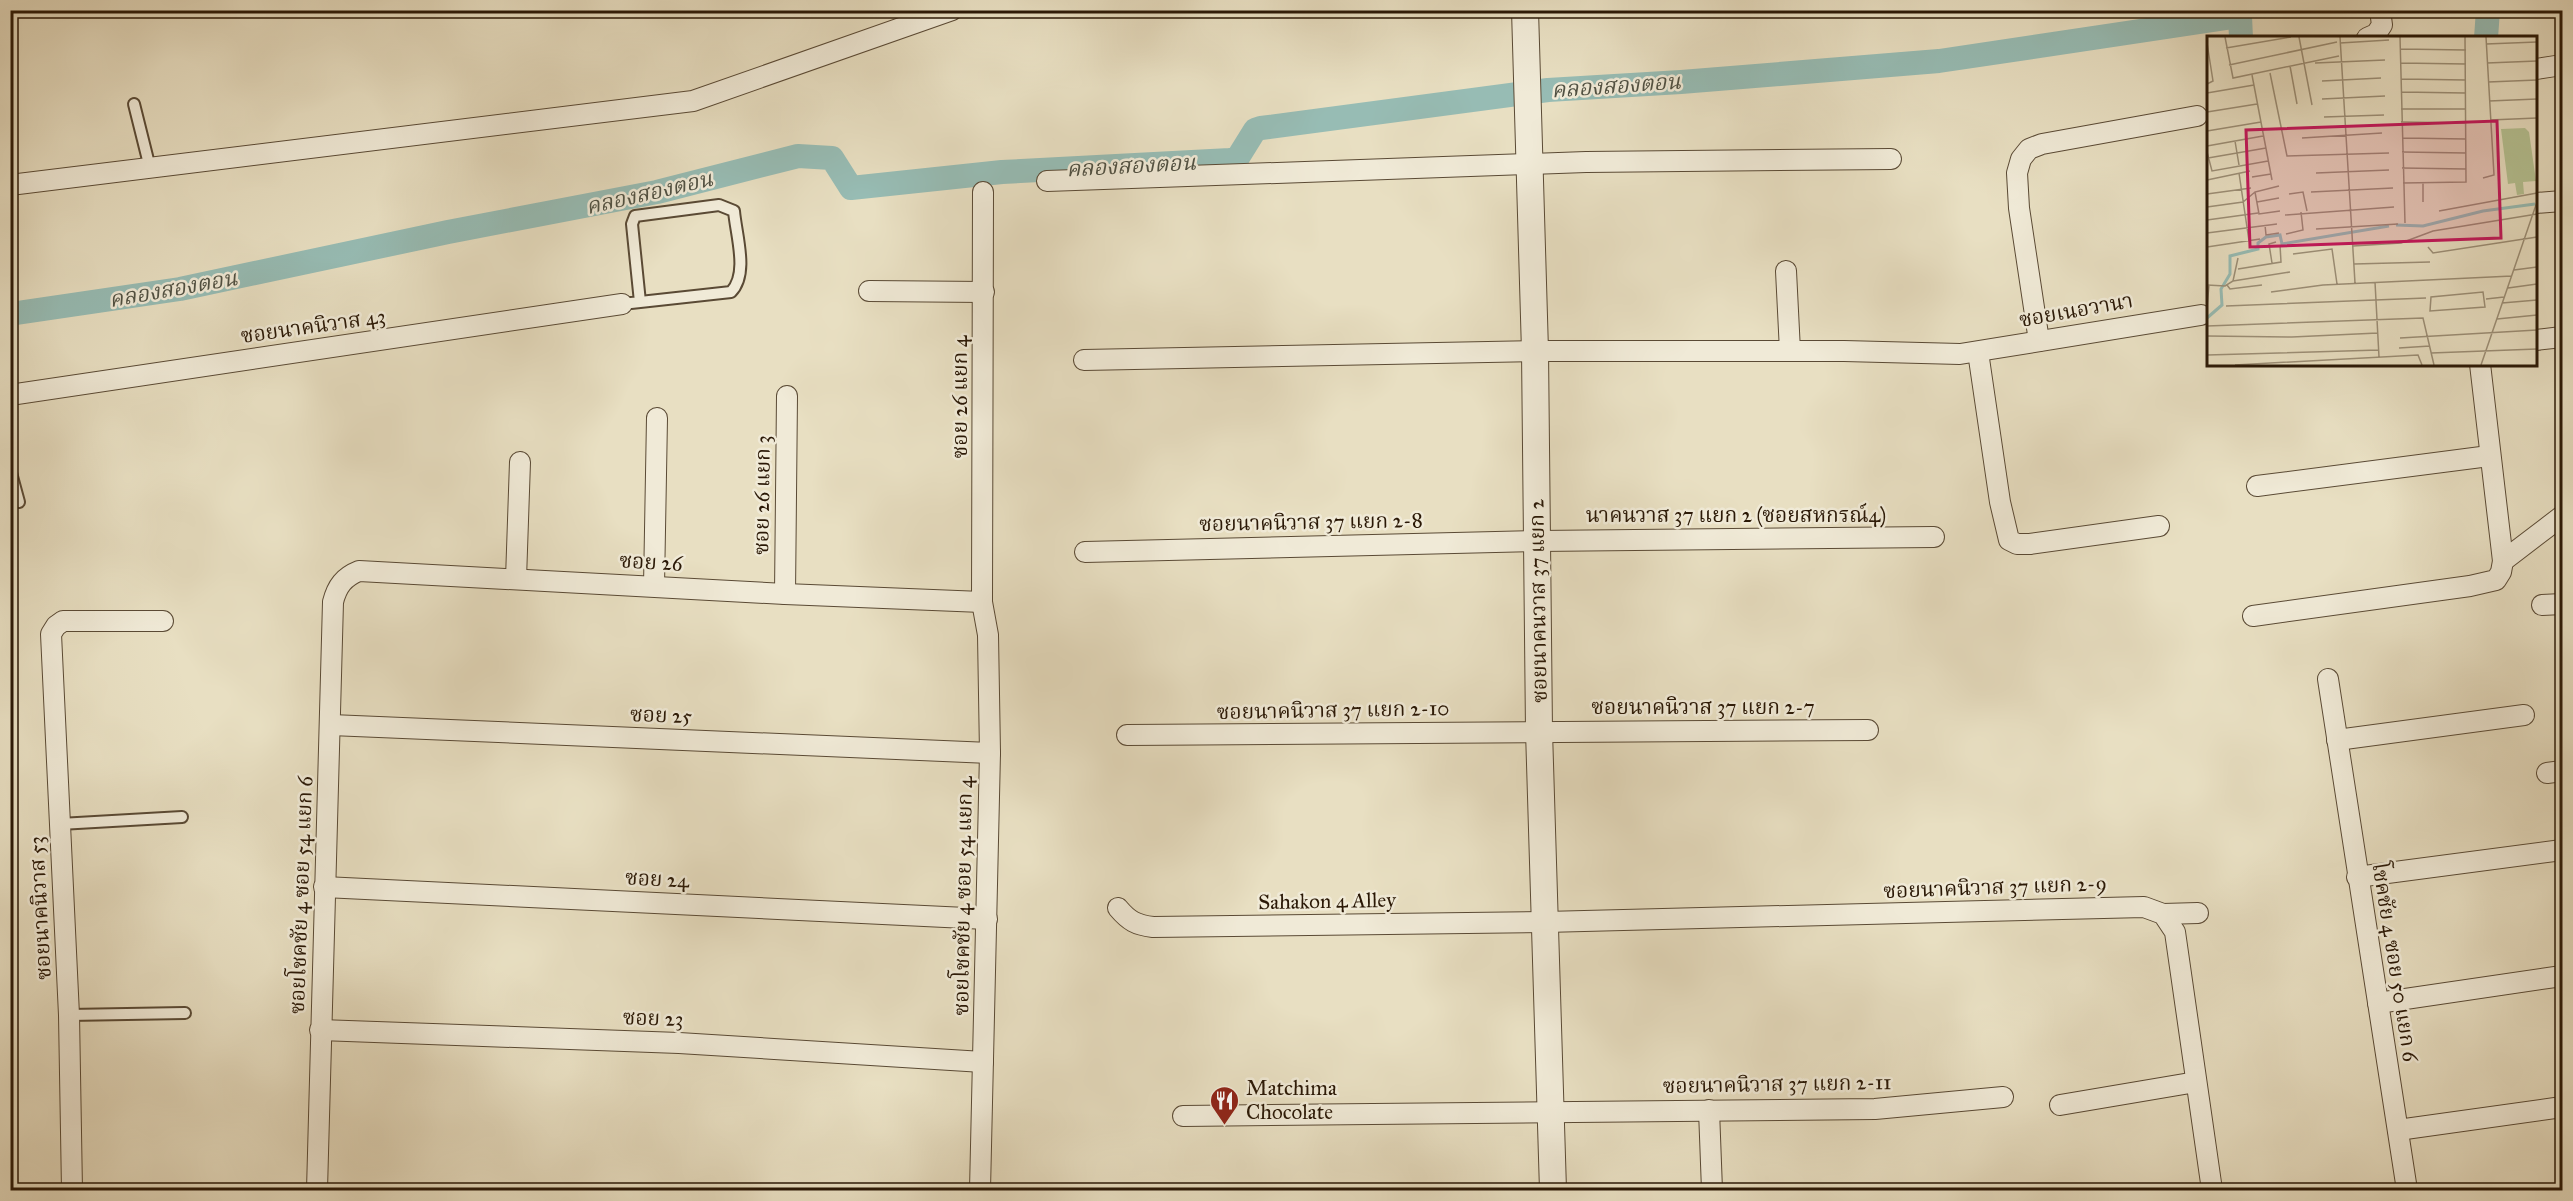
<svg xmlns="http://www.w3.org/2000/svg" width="2573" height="1201" font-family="'IM FELL Great Primer','Noto Serif Thai',serif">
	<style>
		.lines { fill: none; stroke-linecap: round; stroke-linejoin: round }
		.canal { stroke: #97bcb4; stroke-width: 24 }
		.service-casing { stroke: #5a4a35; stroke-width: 14 }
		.minor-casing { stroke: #5a4a35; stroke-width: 22 }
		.tertiary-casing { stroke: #5a4a35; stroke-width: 28 }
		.service { stroke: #f0ead7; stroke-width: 10 }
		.minor { stroke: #f0ead7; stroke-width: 20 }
		.tertiary { stroke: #f0ead7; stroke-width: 26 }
		.labels { text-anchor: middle; stroke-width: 5; stroke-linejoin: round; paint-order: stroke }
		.street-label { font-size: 21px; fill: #2a1806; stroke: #f0ead7 }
		.poi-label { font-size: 21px; fill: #2a1806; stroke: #f0ead7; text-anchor: start }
		.water-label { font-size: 22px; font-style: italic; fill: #505143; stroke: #f0ead7 }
		.inset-river { fill: none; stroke: #97bcb4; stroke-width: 3 }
		.inset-road { fill: none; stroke: #9c8f77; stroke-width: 1.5 }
		.view { fill: #c2185b; fill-opacity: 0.15; stroke: #c2185b; stroke-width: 3 }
		.inset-edge { fill: none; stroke: #2a1806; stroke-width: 3 }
	</style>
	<rect width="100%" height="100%" fill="#e8dfc2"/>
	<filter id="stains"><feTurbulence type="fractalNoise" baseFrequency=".00333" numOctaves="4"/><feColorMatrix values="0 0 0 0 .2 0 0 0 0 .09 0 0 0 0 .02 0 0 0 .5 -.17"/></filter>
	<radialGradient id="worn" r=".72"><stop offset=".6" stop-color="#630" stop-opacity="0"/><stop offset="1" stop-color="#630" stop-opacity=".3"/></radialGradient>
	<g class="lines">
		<g class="canal">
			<path d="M2486,38L2488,10"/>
			<path d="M10,314L180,289L448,232L657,192L798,156L832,158L851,188L1002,172L1230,160L1237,159L1255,130L1261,128L1548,90L1681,82L1939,61L2240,16L2241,38"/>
		</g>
		<defs>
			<g id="service">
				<path d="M134,104L150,168"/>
				<path d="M622,304L731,292C749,274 736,235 734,211L719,205L635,216L632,224L640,302"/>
				<path d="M10,469L19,502"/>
				<path d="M60,824L182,817"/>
				<path d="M69,1015L185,1013"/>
			</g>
			<g id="minor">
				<path d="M2367,38L2376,34L2382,25L2380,10"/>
				<path d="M2536,69L2562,65"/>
				<path d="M1047,181L1586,162L1891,159"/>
				<path d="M10,185L693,101L952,10"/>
				<path d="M2536,203L2562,201"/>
				<path d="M1786,271L1790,351"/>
				<path d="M869,291L984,292"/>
				<path d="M2536,340L2562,337"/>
				<path d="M2039,341L2019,208L2017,173L2021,159L2029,149L2042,144L2197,116"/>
				<path d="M1978,352L2000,502L2009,540L2017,544H2030L2159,526"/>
				<path d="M1084,360L1535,351H1844L1960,354L2201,315"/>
				<path d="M10,395L622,304"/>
				<path d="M2257,486L2489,456"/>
				<path d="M1085,552L1538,541L1934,537"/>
				<path d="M2503,561L2562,516"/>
				<path d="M516,579L520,462"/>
				<path d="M654,586L657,418"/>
				<path d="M785,594L787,396"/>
				<path d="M2542,605L2562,604"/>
				<path d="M2253,616L2470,586L2496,580L2501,572L2503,561L2480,364"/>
				<path d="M2328,679L2407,1190"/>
				<path d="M331,725L990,753"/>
				<path d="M1127,735L1868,730"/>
				<path d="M2337,740L2524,715"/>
				<path d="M2547,773L2562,771"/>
				<path d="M2357,877L2562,850"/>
				<path d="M324,887L987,919"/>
				<path d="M1118,908C1129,921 1136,925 1153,927L1545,922L2144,907L2163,914L2175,932L2212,1190"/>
				<path d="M2163,914L2198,913"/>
				<path d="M2378,1003L2562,976"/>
				<path d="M320,1030L679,1043L983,1062"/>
				<path d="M2060,1105L2196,1082"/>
				<path d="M1709,1110L1712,1190"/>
				<path d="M1183,1116L1875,1109L2003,1097"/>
				<path d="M2398,1130L2562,1107"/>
				<path d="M72,1190L69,1015L51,634L56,626L63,621H163"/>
				<path d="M317,1190L333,602C337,586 344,577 359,571L785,594L982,602"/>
				<path d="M980,1190L990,753L988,635L982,602L983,192"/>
			</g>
			<path id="tertiary" d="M1525,10L1535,351L1539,731L1553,1190"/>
		</defs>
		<use href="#service" class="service-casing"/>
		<use href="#minor" class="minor-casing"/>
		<use href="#tertiary" class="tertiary-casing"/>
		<use href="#service" class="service"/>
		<use href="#minor" class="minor"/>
		<use href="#tertiary" class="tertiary"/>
	</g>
	<defs>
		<symbol id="restaurant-pin" viewBox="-11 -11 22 30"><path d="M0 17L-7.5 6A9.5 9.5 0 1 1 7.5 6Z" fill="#8f2418" stroke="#f0ead7"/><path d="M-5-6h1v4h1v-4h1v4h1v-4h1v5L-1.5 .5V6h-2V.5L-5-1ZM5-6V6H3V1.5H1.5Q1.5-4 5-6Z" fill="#fff"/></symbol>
	</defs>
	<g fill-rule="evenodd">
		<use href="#restaurant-pin" x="1208" y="1084" width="33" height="45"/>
	</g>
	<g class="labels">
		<g class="street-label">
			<text transform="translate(2076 310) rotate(-10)" y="7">ซอยเนอวานา</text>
			<text transform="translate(313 326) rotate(-8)" y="7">ซอยนาคนิวาส 43</text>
			<text transform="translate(960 397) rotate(-90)" y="7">ซอย 26 แยก 4</text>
			<text transform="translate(762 495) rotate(-89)" y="7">ซอย 26 แยก 3</text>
			<text x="1736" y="522">นาคนวาส 37 แยก 2 (ซอยสหกรณ์4)</text>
			<text transform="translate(1311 522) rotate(-1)" y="7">ซอยนาคนิวาส 37 แยก 2-8</text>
			<text transform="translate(651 562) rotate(3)" y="7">ซอย 26</text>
			<text transform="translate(1538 601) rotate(-91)" y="7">ซอยนาคนวาส 37 แยก 2</text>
			<text x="1703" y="714">ซอยนาคนิวาส 37 แยก 2-7</text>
			<text transform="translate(1333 710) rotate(-1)" y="7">ซอยนาคนิวาส 37 แยก 2-10</text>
			<text transform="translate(661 715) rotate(2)" y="7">ซอย 25</text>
			<text transform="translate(657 879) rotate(3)" y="7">ซอย 24</text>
			<text transform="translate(1995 887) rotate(-2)" y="7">ซอยนาคนิวาส 37 แยก 2-9</text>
			<text transform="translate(301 895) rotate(-88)" y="7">ซอยโชคชัย 4 ซอย 54 แยก 6</text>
			<text transform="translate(963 896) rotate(-89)" y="7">ซอยโชคชัย 4 ซอย 54 แยก 4</text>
			<text transform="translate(1327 901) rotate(-1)" y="7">Sahakon 4 Alley</text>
			<text transform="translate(40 908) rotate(-93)" y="7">ซอยนาคนิวาส 53</text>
			<text transform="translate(2395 962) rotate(81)" y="7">โชคชัย 4 ซอย 50 แยก 6</text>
			<text transform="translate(653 1018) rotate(2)" y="7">ซอย 23</text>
			<text transform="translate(1777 1084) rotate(-1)" y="7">ซอยนาคนิวาส 37 แยก 2-11</text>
		</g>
		<g class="poi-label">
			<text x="1246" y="1095">Matchima<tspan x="1246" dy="24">Chocolate</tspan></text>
		</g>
		<g class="water-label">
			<text transform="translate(1616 85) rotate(-4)" y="8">คลองสองตอน</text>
			<text transform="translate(1131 165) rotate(-3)" y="8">คลองสองตอน</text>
			<text transform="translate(649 192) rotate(-13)" y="8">คลองสองตอน</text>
			<text transform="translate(173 288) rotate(-10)" y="8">คลองสองตอน</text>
		</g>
	</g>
	<g transform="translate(2207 36)">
		<rect width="330" height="330" fill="#e8dfc2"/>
		<path d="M318,92L322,96L329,145L316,146L317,158L310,159L308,147L301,148L294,93Z" fill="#b5c293"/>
		<path class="inset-river" d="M189,189L216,190L276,175L328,168M0,282L15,269L14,253L23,238V220L51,213V207L59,201L73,199L75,208L182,190"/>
		<path class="inset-road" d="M18,1L26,42L132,20M92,1L105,69M133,1L148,247M193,1L198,187M133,7L182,4M279,8L330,6M19,12L84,1M193,13L259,14M108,27L178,24M193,27L259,28M280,27L330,25M22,29L130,6M83,30L90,68M63,37L80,120L182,117M45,39L65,144M194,43L259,44M115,45L174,42M281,46L330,44M0,48L6,45L0,7M194,56L258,57M0,57L47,49M115,63L178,60M282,65L330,63M194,73H258M0,76L50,68M117,81L177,79M283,84L330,82M194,86L259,87M0,95L54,86M95,102L175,97M195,102L259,103M28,105L32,129M0,110L56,100M0,116L5,135L61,125M195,116L259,117M1,122L59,112M195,132L259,133M32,137L42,205M109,137L182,134M45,141L64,138M276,142L287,139L279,1M0,144L43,135M196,147L259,146L258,1M216,147V166M72,150L48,156L52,178L73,175M104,156L186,152M0,158L44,152M82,158L96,156L100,175M50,166L72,162M0,171L36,166L48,156M232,175L330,157M78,179L187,171M0,184L51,177M58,189L59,199L72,197M109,193L191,188M0,197L70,188M79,198L96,194L94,176M146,210L194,207L226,195L330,178M0,211L53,203M221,211L226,217L330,201M86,218L125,213L130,248M65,227L62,208L69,206M147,228L223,226M31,233L74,226L73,209M307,234L330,231M26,245L83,236M168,246L172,321M0,249L18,250L26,245L31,222M20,249L23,253L55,249M301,252L330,248M64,256L116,249L305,240M276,256L278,271L223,275L224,261ZM279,263L297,261M295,267L330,264M19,270L219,262M0,271L2,249M290,283L330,279M0,290L216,282L227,329M0,300L85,301L171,297M193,302L330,294M192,312L223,310M224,317L330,313M0,319L172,314M28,329L211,319L215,329M274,329L330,166"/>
		<path class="view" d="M290,85L294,202L43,211L39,94Z"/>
		<rect width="330" height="330" class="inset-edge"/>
	</g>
	<rect width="2573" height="1201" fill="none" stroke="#e8dfc2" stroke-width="36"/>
	<rect x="12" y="12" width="2549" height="1177" fill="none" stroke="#2a1806" stroke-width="3"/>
	<rect x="18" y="18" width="2537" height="1165" fill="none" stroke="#2a1806" stroke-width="1.5"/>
	<rect width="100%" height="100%" filter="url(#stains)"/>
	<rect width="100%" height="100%" fill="url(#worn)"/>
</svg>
